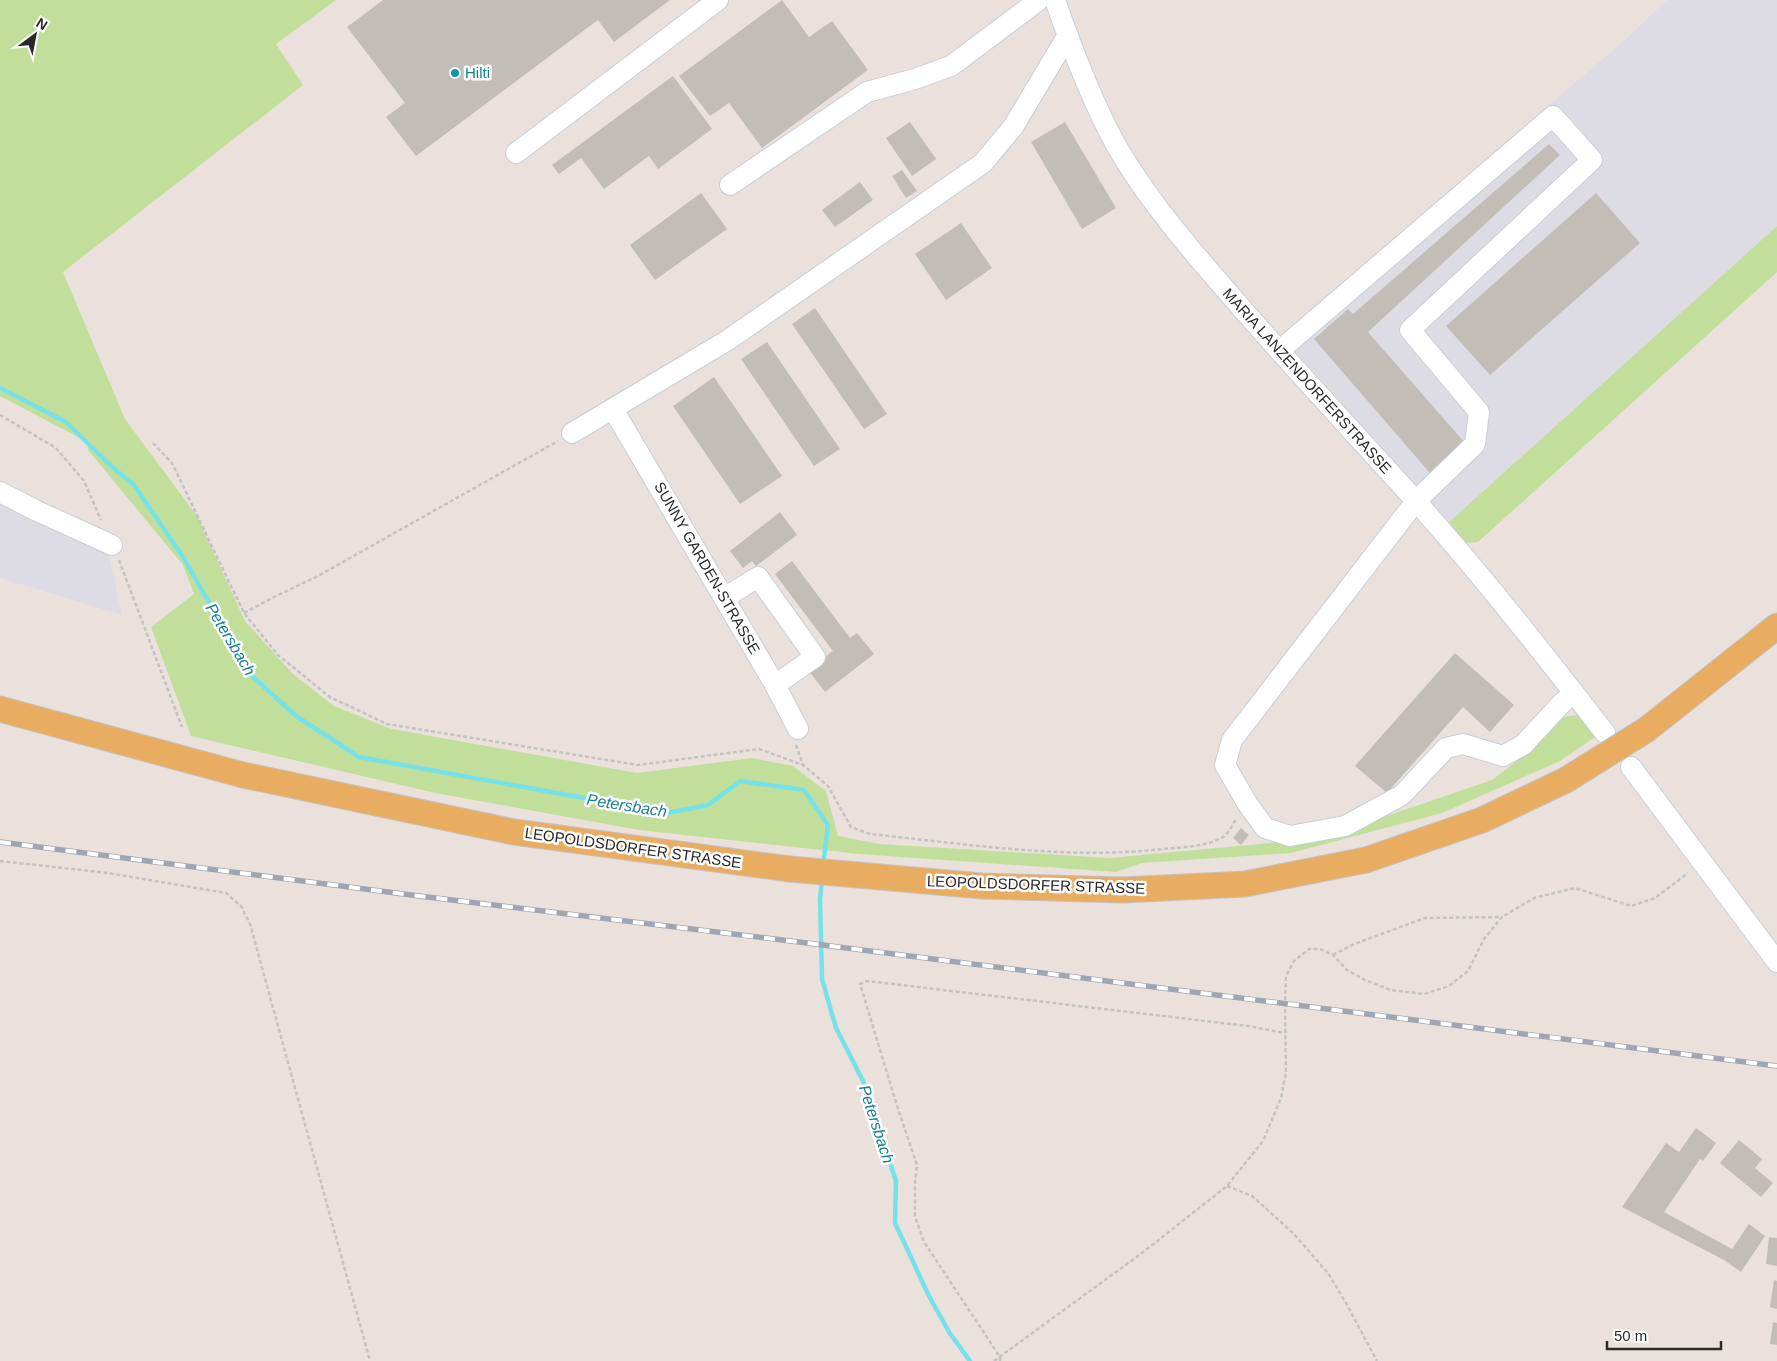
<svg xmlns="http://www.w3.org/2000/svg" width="1777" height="1361" font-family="Helvetica,sans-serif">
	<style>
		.industrial { fill: #dddce4 }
		.green { fill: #c1df9b }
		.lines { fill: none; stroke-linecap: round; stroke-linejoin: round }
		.stream { stroke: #74e2e8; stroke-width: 4.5 }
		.building { fill: #c3bdb7 }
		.minor-casing { stroke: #c7ced7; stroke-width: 22 }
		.major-casing { stroke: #c3c3c3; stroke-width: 27 }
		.path { stroke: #c3c3c3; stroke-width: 2.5; stroke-dasharray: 4 2.5; stroke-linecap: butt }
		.minor { stroke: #fff; stroke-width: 20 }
		.major { stroke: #e9ad62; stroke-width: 25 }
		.rail-casing { stroke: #9fa6b3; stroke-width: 5.5 }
		.rail { stroke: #fff; stroke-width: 4; stroke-dasharray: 11; stroke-linecap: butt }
		.major-bridge-casing { stroke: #c3c3c3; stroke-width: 27; stroke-linecap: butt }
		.major-bridge { stroke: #e9ad62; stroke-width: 25 }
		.culture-dot { fill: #0f9aa8; stroke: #fff; stroke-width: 2 }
		.labels { text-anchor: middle; stroke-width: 5; stroke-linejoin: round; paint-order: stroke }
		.culture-label { font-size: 15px; fill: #0d838f; stroke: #fff; text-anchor: start }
		.street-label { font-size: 15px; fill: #292929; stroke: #fff }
		.water-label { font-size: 16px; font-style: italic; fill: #148293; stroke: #fff }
	</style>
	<rect width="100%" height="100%" fill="#ebe1dc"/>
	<g class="industrial">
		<path d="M1667,0H1777V226L1448,523L1281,335L1625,40Z"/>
		<path d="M0,483L107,547L122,615L0,578Z"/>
	</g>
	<g class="green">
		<path d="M0,0H336L276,44L303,85L63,272L125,419L197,516L245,621L293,674L334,706L392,729L637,773L752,758L793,766L826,791L838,836L880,844L1110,858L1291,841L1363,824L1492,780L1513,764L1532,742L1560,717L1579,715L1593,729L1595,737L1560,761L1442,813L1291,853L1142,863L1116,872L859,854L639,830L435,793L191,736L151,627L194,594L183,565L88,450L89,443L0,396Z"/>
		<path d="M1777,226V272L1478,542L1465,543L1448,523Z"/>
	</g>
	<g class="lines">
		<g class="stream">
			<path d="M0,388L66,422L111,466L134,485L183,557L250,674L296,716L359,757L667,813L708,805L740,781L804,790L828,825L823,865"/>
			<path d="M822,880L820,899L822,979L836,1028L863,1081L896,1181L895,1223L929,1296L949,1332L970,1361"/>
		</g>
	</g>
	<g class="building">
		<path d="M383,0H670L614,42L598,20L416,156L386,117L405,103L347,27Z"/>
		<path d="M782,0L809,37L832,21L868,70L762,148L729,103L710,116L679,76Z"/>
		<path d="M673,76L712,129L658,169L649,156L604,189L581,158L559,174L552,165Z"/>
		<path d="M910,122L936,159L912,176L886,138Z"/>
		<path d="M1065,122L1116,208L1082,229L1031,142Z"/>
		<path d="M1549,144L1560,155L1368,332L1465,443L1430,473L1314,339L1348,309L1353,314Z"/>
		<path d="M902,170L917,191L906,198L892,176Z"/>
		<path d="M860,182L873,200L835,227L822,210Z"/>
		<path d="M701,193L727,229L655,280L630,245Z"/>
		<path d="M1596,193L1640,243L1490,375L1446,326Z"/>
		<path d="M961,223L992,268L946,300L915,254Z"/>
		<path d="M815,308L887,414L864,429L792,324Z"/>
		<path d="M767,342L840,449L814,466L741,359Z"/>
		<path d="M714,377L782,476L740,504L673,406Z"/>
		<path d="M780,512L797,535L756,566L752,561L743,568L730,551Z"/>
		<path d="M792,561L850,638L857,633L874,654L825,692L808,670L833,651L775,574Z"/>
		<path d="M1455,653L1514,705L1490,732L1463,707L1387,793L1355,766Z"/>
		<path d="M1241,828L1249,835L1241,845L1233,838Z"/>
		<path d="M1696,1128L1716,1143L1703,1161L1700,1159L1664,1212L1732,1249L1749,1224L1765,1236L1741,1272L1724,1260L1622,1207L1666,1143L1679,1152Z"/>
		<path d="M1739,1140L1762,1159L1755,1168L1773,1183L1761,1197L1720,1163Z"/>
		<path d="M1769,1237L1777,1238V1266L1766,1264Z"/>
		<path d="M1774,1280L1777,1281V1309L1770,1307Z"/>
		<path d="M1773,1322L1777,1323V1345L1770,1344Z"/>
	</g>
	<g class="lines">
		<defs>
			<g id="minor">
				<path d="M1055,0C1072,49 1091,100 1116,145C1143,193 1183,241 1219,282C1282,356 1349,427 1414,499C1481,574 1543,653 1605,733"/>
				<path d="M516,153L718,0"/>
				<path d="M730,185L867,92L915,79L951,66L1039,0"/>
				<path d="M1279,351L1553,116L1592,160L1410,330L1479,412L1475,444L1416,501L1232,740L1225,765L1247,803L1265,828L1290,836L1345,826L1402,795L1446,748L1463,744L1503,756L1523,745L1562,703L1574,693"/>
				<path d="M613,409L775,685L798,729"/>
				<path d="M572,433L728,340L983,163L1013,127L1068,35"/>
				<path d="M0,492L37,511L112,545"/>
				<path d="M724,598L758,577L815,657L775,685"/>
				<path d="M1631,767L1777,962"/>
			</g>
			<g id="major">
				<path d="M0,709L243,775L514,832L790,869L982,886L1123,890L1245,884L1366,860L1482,820L1566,780"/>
				<path d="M1646,730L1777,626"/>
			</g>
		</defs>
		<use href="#minor" class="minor-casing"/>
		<use href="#major" class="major-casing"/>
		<g class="path">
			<path d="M0,415L56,448L84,481L101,520"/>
			<path d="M153,443L172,463L244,613L278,655L330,697L387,724L638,765L759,749L803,765L828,786L851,827L870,834C967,844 1066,860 1163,849C1184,847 1205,847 1223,837C1229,833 1233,824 1236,819"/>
			<path d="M119,560L182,727"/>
			<path d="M244,613L276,596L318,576L558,441"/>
			<path d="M796,745L803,765"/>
			<path d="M0,861L108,873L226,893L241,906L250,924L370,1361"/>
			<path d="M1333,955L1354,944L1425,918L1502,917"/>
			<path d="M1227,1186L1252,1196L1272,1214L1293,1233L1328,1273L1346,1303L1377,1361"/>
			<path d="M994,1361L1142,1253L1227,1186L1263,1141L1281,1098L1286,1073L1285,1005L1286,976L1294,961L1309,949H1320L1333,955L1347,970L1365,980L1391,990L1424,994L1449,986L1468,971L1484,939L1502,917L1534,898L1575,888L1631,906L1655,898L1688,873"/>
			<path d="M1000,1361V1357L924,1242L915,1216V1183L917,1165L898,1109L860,984L867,981L1248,1026L1285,1033"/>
		</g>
		<use href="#minor" class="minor"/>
		<use href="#major" class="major"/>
		<defs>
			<path id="rail" d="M0,842L419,896L807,943L1777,1066"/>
		</defs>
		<use href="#rail" class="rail-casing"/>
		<use href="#rail" class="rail"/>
		<defs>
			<path id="major-bridge" d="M1566,780L1646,730"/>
		</defs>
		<use href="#major-bridge" class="major-bridge-casing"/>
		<use href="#major-bridge" class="major-bridge"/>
	</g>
	<circle class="culture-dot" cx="455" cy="73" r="5"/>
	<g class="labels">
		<g class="culture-label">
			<text x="465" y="78">Hilti</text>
		</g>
		<g class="street-label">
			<text transform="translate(1307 381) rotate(48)" y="5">MARIA LANZENDORFERSTRASSE</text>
			<text transform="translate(707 568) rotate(60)" y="5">SUNNY GARDEN-STRASSE</text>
			<text transform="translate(633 848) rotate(8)" y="5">LEOPOLDSDORFER STRASSE</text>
			<text transform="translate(1036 885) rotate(2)" y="5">LEOPOLDSDORFER STRASSE</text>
		</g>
		<g class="water-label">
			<text transform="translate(231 639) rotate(59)" y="6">Petersbach</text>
			<text transform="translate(627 805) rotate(9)" y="6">Petersbach</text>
			<text transform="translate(877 1124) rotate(72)" y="6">Petersbach</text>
		</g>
	</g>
	<g transform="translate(35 35) rotate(32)" stroke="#ffffff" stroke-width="4" paint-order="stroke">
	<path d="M0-4L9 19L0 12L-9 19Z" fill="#292929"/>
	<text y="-8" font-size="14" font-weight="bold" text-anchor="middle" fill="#292929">N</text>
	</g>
	<path d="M1607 1341v8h114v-8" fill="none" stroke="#292929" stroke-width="2.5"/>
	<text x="1614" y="1341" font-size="15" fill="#292929" stroke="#ffffff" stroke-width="4" paint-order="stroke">50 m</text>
</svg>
